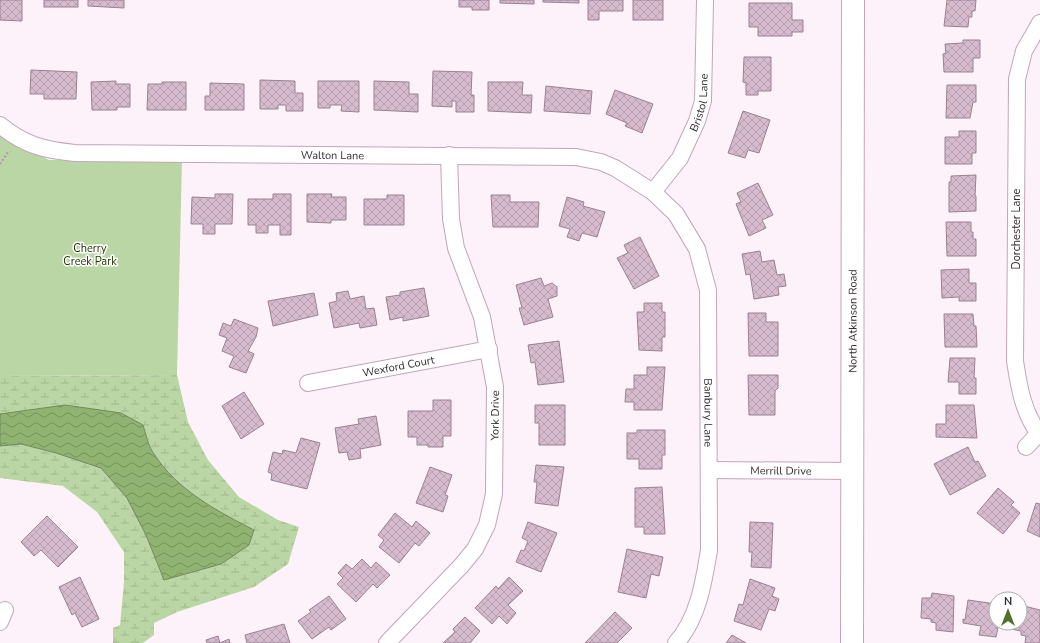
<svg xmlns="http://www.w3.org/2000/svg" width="1040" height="643" font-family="'Nunito Sans',sans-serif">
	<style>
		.wetland { fill: url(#wetland-marsh) }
		.green { fill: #bbd6a5 }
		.water { fill: url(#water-waves); stroke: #748a5e }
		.building { fill: url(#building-cross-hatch); stroke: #998192 }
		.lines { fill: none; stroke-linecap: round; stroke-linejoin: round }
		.street-casing { stroke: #c0a6b8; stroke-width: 18 }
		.secondary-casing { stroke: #c0a6b8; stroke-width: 24 }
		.path { stroke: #aea3ab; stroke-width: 2.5; stroke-dasharray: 2 2; stroke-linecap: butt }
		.street { stroke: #fff; stroke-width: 16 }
		.secondary { stroke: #fff; stroke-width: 22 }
		.labels { text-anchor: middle; stroke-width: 3; stroke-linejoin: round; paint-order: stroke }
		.street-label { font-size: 11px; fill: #332931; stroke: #fff }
		.park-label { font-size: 11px; fill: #1c3101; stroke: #fff }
	</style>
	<defs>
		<pattern id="wetland-marsh" width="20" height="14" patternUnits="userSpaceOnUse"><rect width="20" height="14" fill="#bbd6a5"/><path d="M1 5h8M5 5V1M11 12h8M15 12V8" fill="none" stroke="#a1b88e"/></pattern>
		<pattern id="water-waves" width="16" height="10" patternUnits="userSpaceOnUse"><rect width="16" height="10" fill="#90b371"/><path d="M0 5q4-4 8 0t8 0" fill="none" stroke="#76925d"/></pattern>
		<pattern id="building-cross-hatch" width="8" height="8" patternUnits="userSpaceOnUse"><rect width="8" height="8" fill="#d6bbce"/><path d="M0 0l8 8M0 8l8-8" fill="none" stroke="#b8a1b1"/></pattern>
	</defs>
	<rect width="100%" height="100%" fill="#fdf2fa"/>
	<path class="wetland" d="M177,375L188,422L208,460L239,497L278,520L299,527L288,564L254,587L177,612L154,623V635L143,643H113V628L120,625L124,582V552L97,512L63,486L0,478V376Z"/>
	<path class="green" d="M0,134L49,160H182L177,375L0,376Z"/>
	<path class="water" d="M65,405L121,413L143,425C146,434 148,446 154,454C177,490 217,511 254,530L249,545L221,564L164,580L146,535L127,498L101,468L56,453L21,444L0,446V414Z"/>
	<g class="building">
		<path d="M0,0H22V21L0,20Z"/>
		<rect x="44" y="0" width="34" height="7"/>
		<path d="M88,0H124V8L88,6Z"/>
		<path d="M459,0H489V10H472V7H459Z"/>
		<path d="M500,0H534V4L500,3Z"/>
		<path d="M543,0H579V3L543,2Z"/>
		<path d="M588,0H623V11H599V20H588Z"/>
		<rect x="633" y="0" width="30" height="20"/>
		<path d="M947,0H976L975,11H972V17H969L968,27L944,26Z"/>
		<path d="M749,3H792V20H803V32H792V36H758V27H749Z"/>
		<path d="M963,40H980V58H973V72H944L943,54L946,53L945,44L963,43Z"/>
		<path d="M744,57H771V91H758V95H746V83L743,82Z"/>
		<path d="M31,70L77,72L76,99H44V94H30Z"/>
		<path d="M433,71L472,72L471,95H474V112H456V101H452V107L432,106Z"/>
		<path d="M260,80L295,81V93H303V111H286V105H278V109H260Z"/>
		<path d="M116,81V84H130V107H117V110H92L91,82Z"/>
		<path d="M318,81H359V112L341,111L342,105H330V108H318Z"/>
		<path d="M374,81L409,82V94H418V112L374,110Z"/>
		<path d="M162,82H186V110H147L148,84H162Z"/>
		<path d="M488,82H523L522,95H532L531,113L488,111Z"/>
		<path d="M210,83L244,84V110H205V96H210Z"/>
		<path d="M947,85H976V102H973L970,118H946Z"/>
		<path d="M546,86L592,91L590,114L544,111Z"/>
		<path d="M615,90L653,104L642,133L625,126L627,123L606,114Z"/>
		<path d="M743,111L770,120L759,153L748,150L745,158L728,153Z"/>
		<path d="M959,131H976V153H972V164H945V137H959Z"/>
		<path d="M976,175L975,196H976V211L949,212V182H951V176Z"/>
		<path d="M758,183L773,215L762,220L766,228L749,236L736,204L741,202L737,193Z"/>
		<path d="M215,194H233L232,224H215V234H203V224H191L192,197L215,198Z"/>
		<path d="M273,194H291V235H280V225H268V233H256V225H248V199H273Z"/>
		<path d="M307,194H332L331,197H346V220H331V223L307,222Z"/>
		<path d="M387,195H404V225H364V199H387Z"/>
		<path d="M491,195H510V202H539L538,227H493Z"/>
		<path d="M567,197L584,202L583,206L605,212L597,237L582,233L579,241L567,237L570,229L559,226Z"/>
		<path d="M946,222H971V232H973V239H976V256H947Z"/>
		<path d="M640,237L659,276L634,289L617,258L628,253L624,245Z"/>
		<path d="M760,251L762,262L774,260L777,275L784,274L786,286L778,287L779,295L754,299L750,274L746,275L742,254Z"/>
		<path d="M969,269V283H976V301H959V297L942,298L941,270Z"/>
		<path d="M541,278L544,286L552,283L557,287V296L548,299L553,317L524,325L519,308H522L516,285Z"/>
		<path d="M424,288L429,316L403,321V317L390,320L386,297L400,295V292Z"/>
		<path d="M348,291L350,299L364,296L366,309L374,308L377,325L360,328L359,323L334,328L329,303L337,301L336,293Z"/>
		<path d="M314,293L318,315L273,326L268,301Z"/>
		<path d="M644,303H662V312H665V337H662V351L639,350L637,312H644Z"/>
		<path d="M748,313H766V322H778V356H749Z"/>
		<path d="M944,314H973L974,326H976L977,347H945Z"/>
		<path d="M234,319L258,328L256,337L248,351L254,354L246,373L229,367L234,356L222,351L227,338L219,335L223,323L231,326Z"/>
		<path d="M559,341L564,382L538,385L535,362L531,363L528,345Z"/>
		<path d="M950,358H975L974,378H976V394H959V382H948Z"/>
		<path d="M647,367H665L662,410H634V402H625L626,389H634V375H647Z"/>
		<path d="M748,375H778V388L775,391V415H749Z"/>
		<path d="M244,392L264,424L241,439L222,406Z"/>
		<path d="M433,400H451V436H443V447H428V445H417V437H408V411H433Z"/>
		<path d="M535,405H565V445H539V423H535Z"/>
		<path d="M946,405H974L977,438L936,437V424H946Z"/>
		<path d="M376,416L381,445L360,449L361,458L349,460L347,452L339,453L335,428L359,424L358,419Z"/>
		<path d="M637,430H665V455H662V469H639V459H627V433H637Z"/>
		<path d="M301,438L320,443L307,489L271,480L272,474L268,472L273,452L282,454L283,450L296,453Z"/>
		<path d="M968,447L975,462L978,461L986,476L950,495L934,464Z"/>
		<path d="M536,465L564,467L558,506L535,503L537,482H534Z"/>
		<path d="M430,467L452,475L445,495L448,496L443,512L416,503Z"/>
		<path d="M662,487L665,534H644V527H635V488Z"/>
		<path d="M998,488L1014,502L1011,505L1020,513L1003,534L977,513Z"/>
		<path d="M1036,503L1040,504V537L1027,531Z"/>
		<path d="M395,513L412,527L416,521L430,533L419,546L415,543L399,563L379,547L384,540L378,535Z"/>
		<path d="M47,516L78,547L58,567L41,550L34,556L21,542Z"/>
		<path d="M528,522L557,533L541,572L516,562L521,550L524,551L528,541L522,538Z"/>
		<path d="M750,522L773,523L771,568L751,567L752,552H749Z"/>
		<path d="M627,549L663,557L659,576L651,574L646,598L618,592Z"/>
		<path d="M362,559L371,568L376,562L390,575L377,588L373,584L356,602L337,584L343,578L338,573L346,564L352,569Z"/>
		<path d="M80,577L99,619L82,627L75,613L72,615L59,587Z"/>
		<path d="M509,577L523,591L508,605L516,613L507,624L499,616L492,624L475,608L496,586L498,589Z"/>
		<path d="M750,579L775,588L772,596L779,599L775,611L769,609L761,630L734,621L739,604L743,605Z"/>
		<path d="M932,593L954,596L953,632L936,630V623L931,622V619L921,618L922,598H931Z"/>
		<path d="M329,596L346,619L331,630L329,627L312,639L298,621L311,612L309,610Z"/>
		<path d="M968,600L996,604V623H999L996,637L979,635L981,626L963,623V619L965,620Z"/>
		<path d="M1024,606L1040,610V643H1025L1026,636L1021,635V631L1011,629L1012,623H1020V610H1023Z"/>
		<path d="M615,612L632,628L617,643H585Z"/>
		<path d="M465,617L480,631L470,643H443L455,632L453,629Z"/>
		<path d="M284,624L290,643H247L245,635Z"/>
		<path d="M732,635L746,643H726Z"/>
		<path d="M218,636L220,643L229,639L230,643H207L206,640Z"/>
	</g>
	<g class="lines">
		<defs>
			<g id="street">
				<path d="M1040,23L1024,51L1017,79L1015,361C1019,387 1023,413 1040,435"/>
				<path id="s1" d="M0,125C24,145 44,150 75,153L576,157L601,162L615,168L653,192L676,214L697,249L708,290L709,550C704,581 698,619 676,643"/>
				<path id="s2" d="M653,192L680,158L697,121L703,101L705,0"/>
				<path id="s3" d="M308,383L489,349"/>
				<path d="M1026,447L1039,433"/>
				<path id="s4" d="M709,470L853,471"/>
				<path d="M0,622L5,610"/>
				<path id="s5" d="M387,643L461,566L475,549L487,525L494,494L495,387L482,317L456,248L451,219L449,155"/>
			</g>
			<g id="secondary">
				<path id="s6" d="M852,643L853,0"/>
			</g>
		</defs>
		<use href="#street" class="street-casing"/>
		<use href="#secondary" class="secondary-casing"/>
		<path class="path" d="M0,164L8,152"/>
		<use href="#street" class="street"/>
		<use href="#secondary" class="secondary"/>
	</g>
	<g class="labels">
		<g class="street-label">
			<text dy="4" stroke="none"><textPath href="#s2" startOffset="103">Bristol Lane</textPath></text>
			<text dy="4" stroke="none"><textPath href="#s1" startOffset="339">Walton Lane</textPath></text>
			<text transform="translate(1016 229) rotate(-90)" y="4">Dorchester Lane</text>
			<text dy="4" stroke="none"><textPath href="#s6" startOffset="322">North Atkinson Road</textPath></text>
			<text dy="4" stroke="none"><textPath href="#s3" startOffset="92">Wexford Court</textPath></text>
			<text dy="4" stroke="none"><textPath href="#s1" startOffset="906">Banbury Lane</textPath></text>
			<text dy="4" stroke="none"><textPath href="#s5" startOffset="266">York Drive</textPath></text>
			<text dy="4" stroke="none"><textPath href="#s4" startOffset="72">Merrill Drive</textPath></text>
		</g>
		<g class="park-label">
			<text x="90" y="252">Cherry<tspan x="90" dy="13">Creek Park</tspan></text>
		</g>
	</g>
	<g transform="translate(1008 611)"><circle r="19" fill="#ffffff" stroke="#ada9ad"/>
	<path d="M0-3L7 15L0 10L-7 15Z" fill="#4f7129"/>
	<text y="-6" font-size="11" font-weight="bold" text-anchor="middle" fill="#332931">N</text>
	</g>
</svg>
